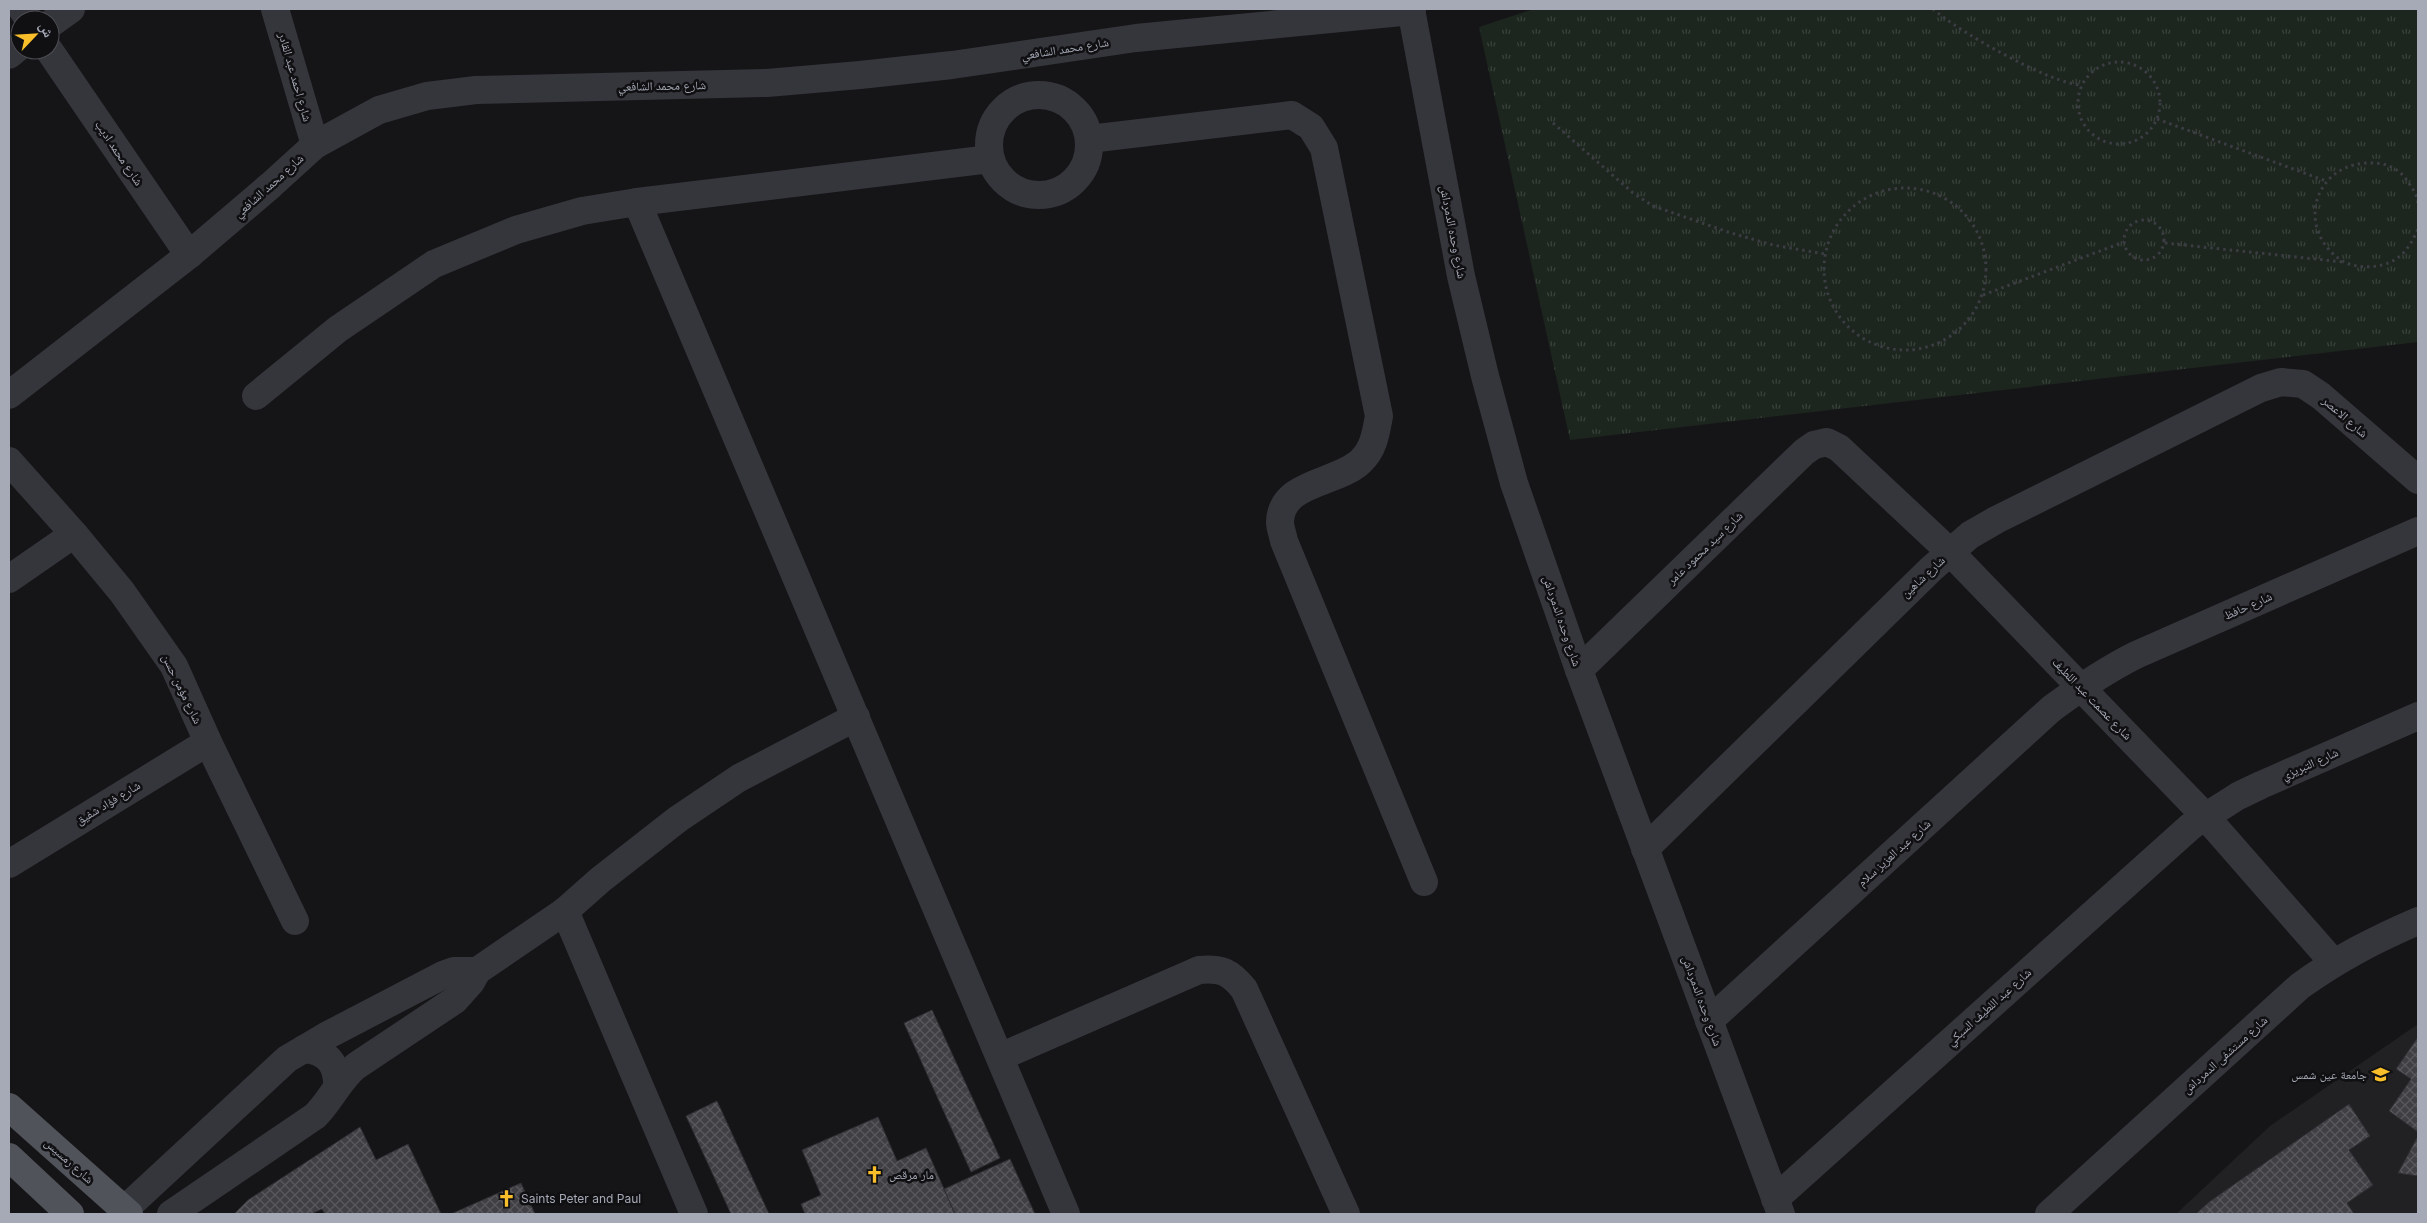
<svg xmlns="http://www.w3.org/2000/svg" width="2427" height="1223" font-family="Inter,'Noto Naskh Arabic',sans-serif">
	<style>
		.built { fill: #212124 }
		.park { fill: url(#park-tufts) }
		.building { fill: url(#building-cross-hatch); stroke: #2f2e33 }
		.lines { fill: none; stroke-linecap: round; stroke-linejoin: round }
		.path { stroke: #3b3d43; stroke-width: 3; stroke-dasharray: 2.5 4; stroke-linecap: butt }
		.minor { stroke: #35363c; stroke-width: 28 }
		.major { stroke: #51535b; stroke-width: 28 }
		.labels { text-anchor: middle; stroke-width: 5; stroke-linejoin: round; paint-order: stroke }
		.street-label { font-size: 12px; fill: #a6aab7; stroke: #101012 }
		.poi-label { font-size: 12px; fill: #a6aab7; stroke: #101012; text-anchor: start }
	</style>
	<defs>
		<pattern id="park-tufts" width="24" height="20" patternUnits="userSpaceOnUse" patternTransform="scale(1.25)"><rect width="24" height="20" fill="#1c251e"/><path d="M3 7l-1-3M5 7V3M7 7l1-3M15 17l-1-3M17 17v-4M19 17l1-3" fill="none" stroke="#3a423c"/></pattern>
		<pattern id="building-cross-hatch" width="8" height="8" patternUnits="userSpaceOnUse" patternTransform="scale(1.25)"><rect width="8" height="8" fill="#3f3f44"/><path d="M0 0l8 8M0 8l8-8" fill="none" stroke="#58585d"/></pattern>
	</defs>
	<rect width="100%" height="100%" fill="#151517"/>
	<path class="built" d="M2418,1024V1214H2176L2270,1126Z"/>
	<path class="park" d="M1534,9H2418V342L1570,440L1479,27Z"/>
	<g class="building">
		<path d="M932,1010L1000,1158L971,1172L904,1023Z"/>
		<path d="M2418,1037V1132L2389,1111L2411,1079L2396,1069Z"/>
		<path d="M717,1101L769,1214H731L686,1116Z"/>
		<path d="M2349,1104L2370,1136L2349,1150L2373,1185L2347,1203L2354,1214H2196L2209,1202Z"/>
		<path d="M878,1117L897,1161L926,1148L955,1214H805L801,1204L821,1195L802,1150Z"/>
		<path d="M360,1127L376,1160L408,1144L441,1214H325L322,1209L311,1214H234L248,1200Z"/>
		<path d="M2418,1136V1176L2398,1173Z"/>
		<path d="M1010,1159L1035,1214H955L944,1189Z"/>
		<path d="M521,1183L535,1214H451Z"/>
	</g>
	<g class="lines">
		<g class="path">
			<path d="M1933,9C1956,30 2052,85 2082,85"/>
			<circle cx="2119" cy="103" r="41"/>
			<path d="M2157,119L2326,181"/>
			<path d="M1553,123L1633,193L1653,206L1731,233L1773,245L1825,254"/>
			<circle cx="1905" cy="269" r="81"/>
			<path d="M2418,203C2417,193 2411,187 2406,179C2399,169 2386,163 2374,163C2317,160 2294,224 2338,258C2353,270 2381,269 2396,259C2407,252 2413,240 2418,229"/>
			<circle cx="2144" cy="240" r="20"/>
			<path d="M2165,243L2343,262"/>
			<path d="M1983,295L2124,242"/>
		</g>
		<g class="minor">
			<path d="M22,9L29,20"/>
			<path d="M275,9L315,145"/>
			<path d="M1411,9L1461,276L1485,376L1514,483L1579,670L1781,1214"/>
			<path d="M50,24L71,9"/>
			<path d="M49,50L189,255"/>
			<path d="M9,55L20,46"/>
			<circle cx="1039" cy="145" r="50"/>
			<path d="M1089,139L1292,115L1311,127L1324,148L1379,416C1376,432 1374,449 1361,461C1338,484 1281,481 1280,522C1280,528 1283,535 1284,541L1424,882"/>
			<path d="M637,202L1066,1214"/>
			<path d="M9,395L189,255L271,185L315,145L379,110L427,96L476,90L767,83L860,75L952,65L1136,38L1412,11"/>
			<path d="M256,396L338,329L434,264L516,230L582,211L637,202L990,159"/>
			<path d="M9,461L74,534L122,592L174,666L208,742L295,921"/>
			<path d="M9,579L74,534"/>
			<path d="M1579,670L1804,452L1814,445L1827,442L1839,448L1950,552L2205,816L2333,962"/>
			<path d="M1645,849L1931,569L1970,535L1996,520L2261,388L2281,382L2303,384L2321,396L2418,480"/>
			<path d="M9,864L208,742"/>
			<path d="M565,911L694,1214"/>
			<path d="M1709,1021L2051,709C2078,689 2106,670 2136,655L2418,531"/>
			<path d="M304,1049C327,1051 338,1064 337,1087"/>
			<path d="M1000,1057L1199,970C1222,968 1230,972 1244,989L1346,1214"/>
			<path d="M1775,1199L2191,826L2238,796L2261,785L2418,716"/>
			<path d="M124,1210L287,1059L326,1036L443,975L454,971H477"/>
			<path d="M171,1214L315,1116C331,1100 339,1080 356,1066L455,1000L471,982L477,971L565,911L600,880L678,819L739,778L856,717"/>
			<path d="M2049,1214L2300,986C2339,958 2374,940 2418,921"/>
		</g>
		<g class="major">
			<path d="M9,1107L129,1214"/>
			<path d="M9,1157L70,1214"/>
		</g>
	</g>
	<defs>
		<symbol id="university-bare" viewBox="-9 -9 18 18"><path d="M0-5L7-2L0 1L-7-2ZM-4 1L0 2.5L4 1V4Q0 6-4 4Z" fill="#f9bf2a" stroke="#101012" stroke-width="2.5" paint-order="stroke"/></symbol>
		<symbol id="church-bare" viewBox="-9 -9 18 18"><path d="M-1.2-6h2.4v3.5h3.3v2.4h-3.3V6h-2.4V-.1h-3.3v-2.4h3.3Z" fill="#f9bf2a" stroke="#101012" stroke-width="2.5" paint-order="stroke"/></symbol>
	</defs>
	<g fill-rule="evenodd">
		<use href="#university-bare" x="2368" y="1062" width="25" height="25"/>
		<use href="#church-bare" x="862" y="1162" width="25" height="25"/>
		<use href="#church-bare" x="494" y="1186" width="25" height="25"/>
	</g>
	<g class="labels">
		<g class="street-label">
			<text transform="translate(1065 49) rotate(-9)" y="4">شارع محمد الشافعي</text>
			<text transform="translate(295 77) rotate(74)" y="4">شارع احمد عبد القادر</text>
			<text transform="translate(662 86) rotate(-1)" y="4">شارع محمد الشافعي</text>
			<text transform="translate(119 153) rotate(56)" y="4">شارع محمد اديب</text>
			<text transform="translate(269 186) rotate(-42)" y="4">شارع محمد الشافعي</text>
			<text transform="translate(1453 232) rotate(79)" y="4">شارع وحده الدمرداش</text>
			<text transform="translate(2345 417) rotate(41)" y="4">شارع الاعصر</text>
			<text transform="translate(1705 548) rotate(-44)" y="4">شارع سيد محمود عامر</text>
			<text transform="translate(1923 577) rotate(-43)" y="4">شارع شاهين</text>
			<text transform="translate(2248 606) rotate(-24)" y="4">شارع حافظ</text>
			<text transform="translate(1562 621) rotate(71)" y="4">شارع وحده الدمرداش</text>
			<text transform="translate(182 689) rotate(64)" y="4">شارع مؤمن حسن</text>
			<text transform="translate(2092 699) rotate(46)" y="4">شارع عصمت عبد اللطيف</text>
			<text transform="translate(2310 764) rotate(-24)" y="4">شارع التبريزي</text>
			<text transform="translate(108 803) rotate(-31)" y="4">شارع فؤاد شفيق</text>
			<text transform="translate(1894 853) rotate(-42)" y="4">شارع عبد العزيز سلام</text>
			<text transform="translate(1702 1001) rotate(70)" y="4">شارع وحده الدمرداش</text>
			<text transform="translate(1989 1007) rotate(-42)" y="4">شارع عبد اللطيف السبكي</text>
			<text transform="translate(2225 1055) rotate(-42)" y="4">شارع مستشفى الدمرداش</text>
			<text transform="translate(69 1161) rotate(42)" y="4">شارع رمسيس</text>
		</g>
		<g class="poi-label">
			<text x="2367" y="1079" text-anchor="end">جامعة عين شمس</text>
			<text x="889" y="1179">مار مرقص</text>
			<text x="521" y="1203">Saints Peter and Paul</text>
		</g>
	</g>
	<rect width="2427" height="1223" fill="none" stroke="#a6aab7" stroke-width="20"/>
	<g transform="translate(35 35) rotate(65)"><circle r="24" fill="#101012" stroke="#4c4e54"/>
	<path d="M0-4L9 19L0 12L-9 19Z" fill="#f9bf2a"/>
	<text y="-8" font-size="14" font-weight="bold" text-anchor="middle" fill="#a6aab7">ش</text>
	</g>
</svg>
